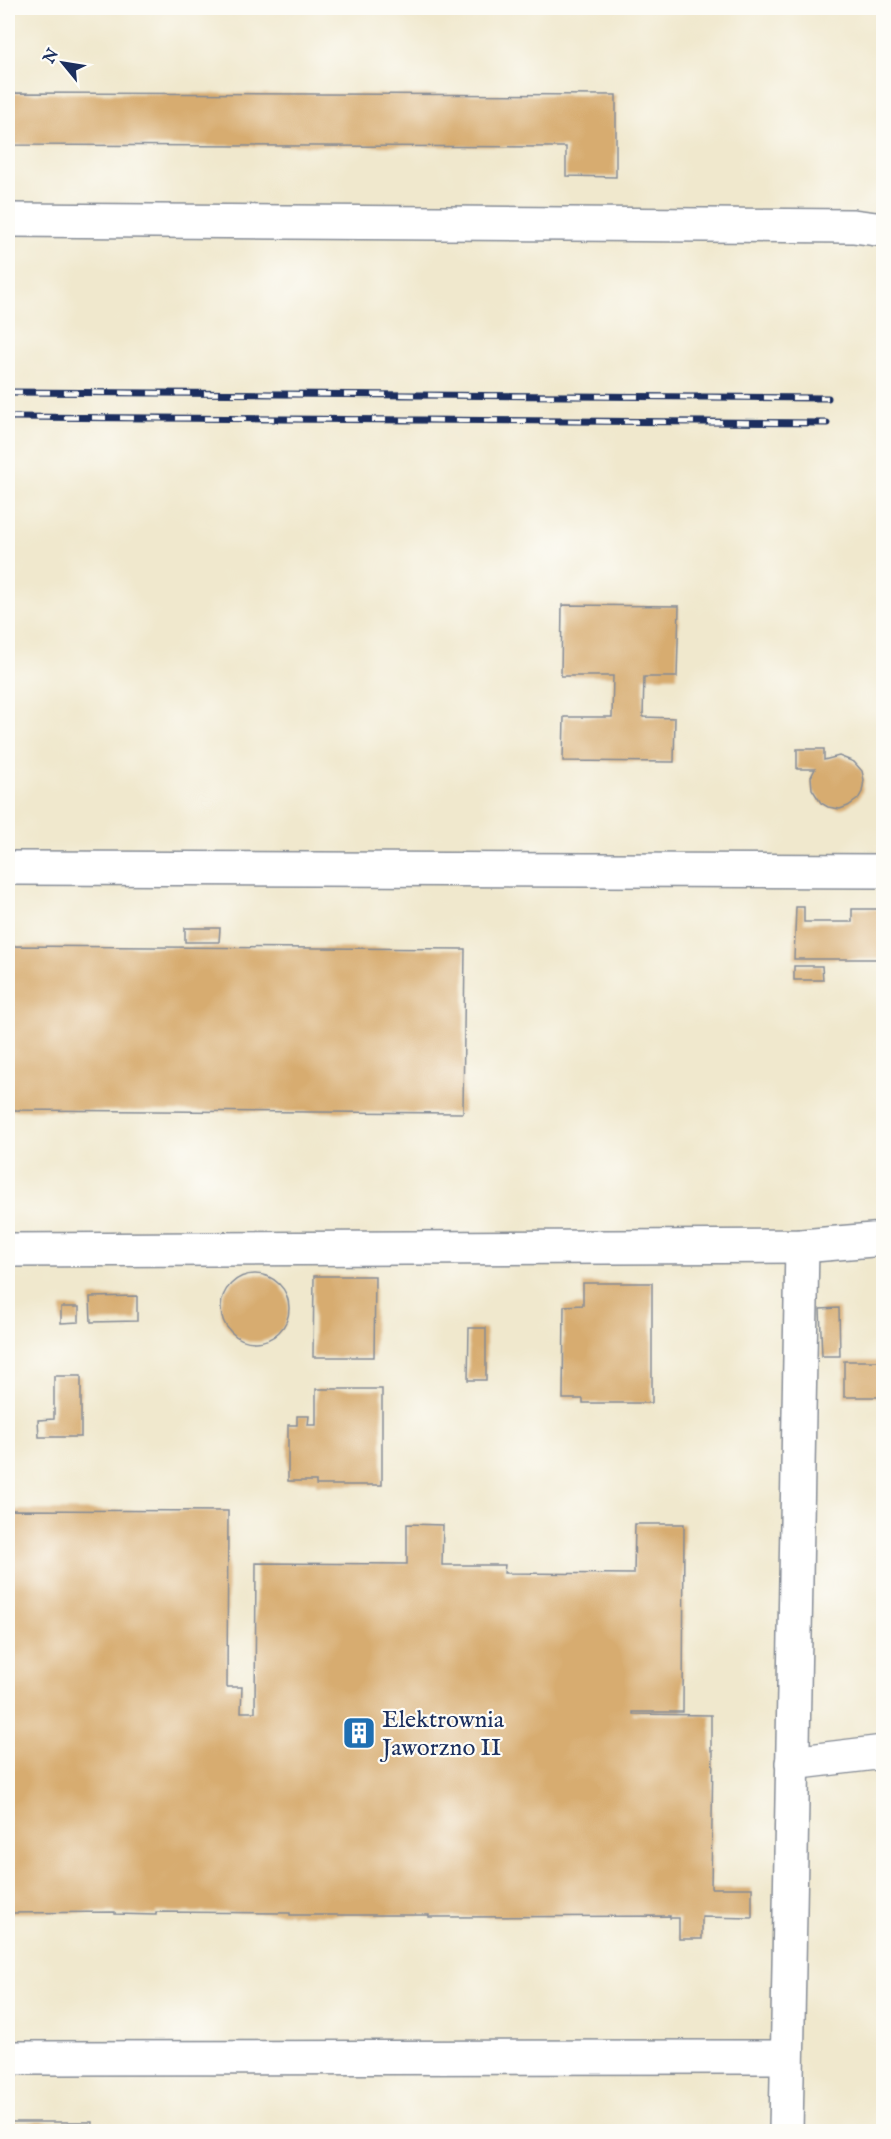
<svg xmlns="http://www.w3.org/2000/svg" width="891" height="2139" font-family="'IM FELL English',serif">
	<style>
		.building { fill: #d7ac70 }
		.lines { fill: none; stroke-linecap: round; stroke-linejoin: round }
		.minor-casing { stroke: #868c96; stroke-width: 36 }
		.minor { stroke: #fff; stroke-width: 33 }
		.rail-casing { stroke: #1b2f5e; stroke-width: 7 }
		.rail { stroke: #fdfcf7; stroke-width: 4.5; stroke-dasharray: 14; stroke-linecap: butt }
		.labels { text-anchor: middle; stroke-width: 4.5; stroke-linejoin: round; paint-order: stroke }
		.poi-label { font-size: 24px; fill: #1b2f5e; stroke: #fdfcf7; text-anchor: start }
	</style>
	<rect width="100%" height="100%" fill="#fdfcf7"/>
	<filter id="ink" filterUnits="userSpaceOnUse"><feTurbulence type="fractalNoise" baseFrequency=".0167" numOctaves="2"/><feDisplacementMap in="SourceGraphic" scale="12" xChannelSelector="R" yChannelSelector="G"/><feConvolveMatrix kernelMatrix="1 2 1 2 8 2 1 2 1" color-interpolation-filters="sRGB"/></filter>
	<filter id="wash" filterUnits="userSpaceOnUse"><feTurbulence type="fractalNoise" baseFrequency=".008" numOctaves="4" result="noise"/><feDisplacementMap in="SourceGraphic" scale="24" xChannelSelector="R" yChannelSelector="G"/><feGaussianBlur stdDeviation="1.35" result="paint"/><feColorMatrix in="noise" values="0 0 0 0 0 0 0 0 0 0 0 0 0 0 0 0 0 1.4 0 .05"/><feComposite in="paint" operator="in"/></filter>
	<g filter="url(#wash)">
		<rect width="100%" height="100%" fill="#f0e8cd"/>
		<g id="blocks">
			<g class="building">
				<path d="M8,93L616,95V177L566,176V147L8,145Z"/>
				<path d="M562,605L679,606L677,677H644L643,717L675,718L674,762L563,761L564,717H612L613,676H561Z"/>
				<path d="M797,749H824V760L839,756L854,762L862,771L864,780L862,792L858,799L848,806L840,809L828,807L821,803L812,789L811,777L815,769H797Z"/>
				<path d="M796,907H804V922H852V909H884V959H794Z"/>
				<path d="M185,928H220L219,942H185Z"/>
				<path d="M8,946L465,949L463,1113L8,1110Z"/>
				<path d="M794,966H822L823,980H794Z"/>
				<circle cx="255" cy="1308" r="34"/>
				<path d="M314,1276H375L374,1357H313Z"/>
				<path d="M583,1283H652V1403H583V1399H563L564,1306L583,1305Z"/>
				<path d="M137,1296V1321L91,1322L90,1297Z"/>
				<path d="M61,1307H79V1322L61,1323Z"/>
				<path d="M839,1308L840,1356H822L820,1309Z"/>
				<path d="M469,1328H486V1380H468Z"/>
				<rect x="844" y="1361" width="40" height="36"/>
				<path d="M54,1376H81V1437H39L38,1420L54,1419Z"/>
				<path d="M316,1389H382V1485H316V1481H288V1425H297V1416H309L308,1425H316Z"/>
				<path d="M8,1510L228,1511L227,1687H242L241,1712H255L256,1563L407,1564V1524L443,1525L442,1565H505L504,1573L634,1574L635,1524H684L683,1712H633V1714L711,1715V1751H713L711,1888H752V1918L702,1917V1939H679V1918H670V1916L429,1917V1915H290V1913L156,1912V1915L115,1914V1912L8,1913Z"/>
				<rect x="8" y="2122" width="84" height="10"/>
			</g>
		</g>
	</g>
	<g filter="url(#ink)">
		<use href="#blocks" fill-opacity="0" stroke="#868c96" stroke-width="1.5"/>
		<g class="lines">
			<defs>
				<g id="minor">
					<path d="M8,220L853,226L884,230"/>
					<path d="M8,868L884,871"/>
					<path d="M8,1250L802,1246L884,1239"/>
					<path d="M792,1763L884,1752"/>
					<path d="M8,2058L786,2057"/>
					<path d="M786,2132L802,1246"/>
				</g>
			</defs>
			<use href="#minor" class="minor-casing"/>
			<use href="#minor" class="minor"/>
			<defs>
				<g id="rail">
					<path d="M8,392L828,398"/>
					<path d="M8,417L827,423"/>
				</g>
			</defs>
			<use href="#rail" class="rail-casing"/>
			<use href="#rail" class="rail"/>
		</g>
	</g>
	<defs>
		<symbol id="building-square" viewBox="-11 -11 22 22"><rect x="-9" y="-9" width="18" height="18" rx="4" fill="#1f6fb2" stroke="#fdfcf7"/><path d="M-4-6H4V6H1V3H-1V6H-4ZM-2.5-4.3h1.7v1.8h-1.7ZM.8-4.3h1.7v1.8H.8ZM-2.5-1h1.7V.8h-1.7ZM.8-1h1.7V.8H.8Z" fill="#fff"/></symbol>
	</defs>
	<g fill-rule="evenodd">
		<use href="#building-square" x="340" y="1714" width="38" height="38"/>
	</g>
	<g class="labels">
		<g class="poi-label">
			<text x="382" y="1727">Elektrownia<tspan x="382" dy="28">Jaworzno II</tspan></text>
		</g>
	</g>
	<rect width="891" height="2139" fill="none" stroke="#fdfcf7" stroke-width="30"/>
	<g transform="translate(63 63) rotate(300)" stroke="#fdfcf7" stroke-width="4.5" paint-order="stroke">
	<path d="M0-4.5L10 22L0 15L-10 22Z" fill="#1b2f5e"/>
	<text y="-9" font-size="16" font-weight="bold" text-anchor="middle" fill="#1b2f5e">N</text>
	</g>
</svg>
